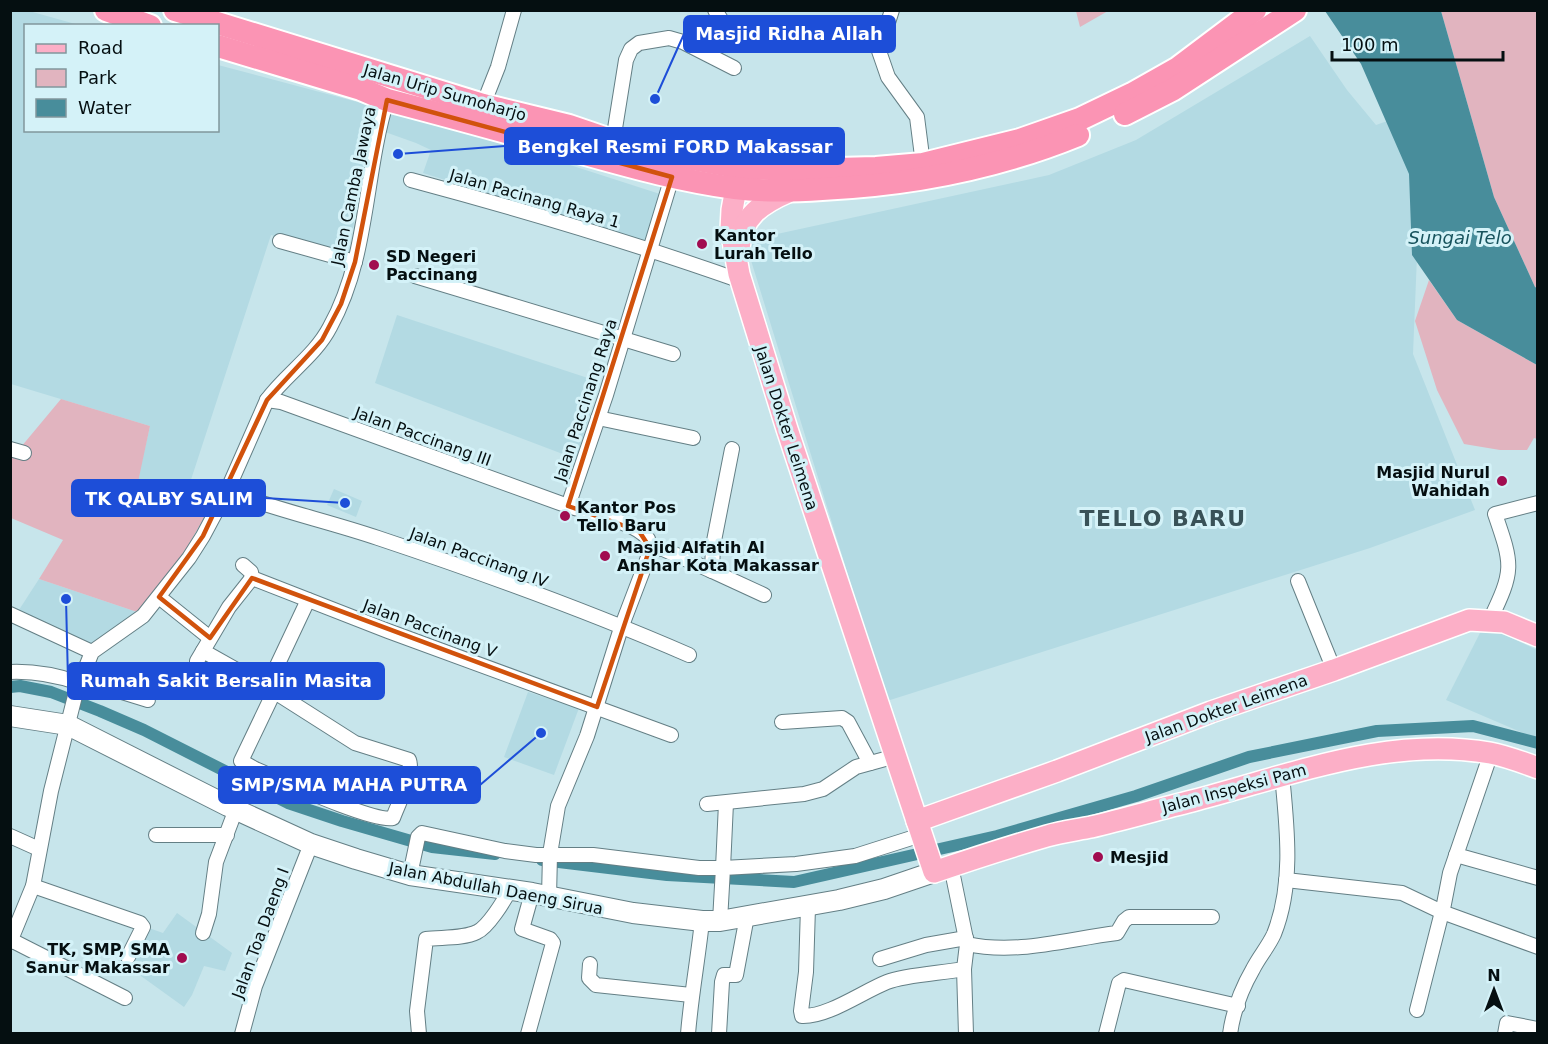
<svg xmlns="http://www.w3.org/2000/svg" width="1548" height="1044" font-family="'DejaVu Sans',sans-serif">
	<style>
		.built { fill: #b3dae3 }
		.green { fill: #e1b4bf }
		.water { fill: #488d9b }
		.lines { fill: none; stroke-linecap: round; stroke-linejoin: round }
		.canal { stroke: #488d9b; stroke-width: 12 }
		.minor-casing { stroke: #647f85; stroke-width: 16 }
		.secondary-casing { stroke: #647f85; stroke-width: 22 }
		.primary-casing { stroke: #fff; stroke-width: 24 }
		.trunk-casing { stroke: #fff; stroke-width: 26 }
		.minor { stroke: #fff; stroke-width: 14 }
		.secondary { stroke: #fff; stroke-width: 20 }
		.primary { stroke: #fcafc7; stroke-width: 21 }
		.trunk { stroke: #fb94b4; stroke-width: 22 }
		.marked { fill: none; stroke: #d1520c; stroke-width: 4.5; stroke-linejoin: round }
		.poi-dot { fill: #a10c50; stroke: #d4f2f8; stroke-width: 2 }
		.labels { text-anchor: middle; stroke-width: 6; stroke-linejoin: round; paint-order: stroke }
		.street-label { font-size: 16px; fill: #050f11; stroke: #d4f2f8 }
		.poi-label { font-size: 16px; font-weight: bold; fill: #050f11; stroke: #d4f2f8; text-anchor: start }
		.water-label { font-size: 18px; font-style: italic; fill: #17535d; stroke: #d4f2f8 }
		.district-label { font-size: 22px; font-weight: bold; letter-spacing: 1.5px; fill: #395258; stroke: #d4f2f8 }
		.leader { fill: none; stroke: #1d4ed8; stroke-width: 2 }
		.callout-dot { fill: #1d4ed8; stroke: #d4f2f8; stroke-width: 2 }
		.callout { fill: #1d4ed8; stroke: #1d4ed8; stroke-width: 2 }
		.callout-label { font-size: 18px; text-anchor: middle; font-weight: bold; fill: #fff }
	</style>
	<rect width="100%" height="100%" fill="#c7e5eb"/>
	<g class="built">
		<path d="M11,11H29L79,25L26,26V130H218V65L455,128L660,194L647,244L423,173L431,150L416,143L371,127L348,257L271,235L185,498L137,482L150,426L11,384Z"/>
		<path d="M1310,36L1347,90L1376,125L1410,113L1419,207L1413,354L1475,510L1370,548L887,701L745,241L1049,175L1136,140Z"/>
		<path d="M397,315L600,382L576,459L375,383Z"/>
		<path d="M334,489L362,501L356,517L327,505Z"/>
		<path d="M39,579L137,612L85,649L17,613Z"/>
		<path d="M1484,625L1537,650V739L1446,700Z"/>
		<path d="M528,692L579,708L554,775L504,757Z"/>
		<path d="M177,913L232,953L225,971L204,966L192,995L184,1007L141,976L132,962L146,927L163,933Z"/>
	</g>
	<g class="green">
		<path d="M1076,11V10L1108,11L1080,27Z"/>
		<path d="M1441,11H1537V288L1535,287L1494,197Z"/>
		<path d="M1429,280L1457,320L1537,365V439L1534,438L1527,450H1500L1464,444L1437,390L1415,321Z"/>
		<path d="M61,399L150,426L138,482L185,498L209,509L173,572L137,612L39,579L63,540L11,518V459Z"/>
	</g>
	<path class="water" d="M1325,11H1441L1494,197L1535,287L1537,288V365L1457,320L1412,255L1409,174L1361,64Z"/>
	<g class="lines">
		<g class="canal">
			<path d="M10,687L20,686L51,692L100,711L144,730L288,803L342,821L432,847L495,854"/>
			<path d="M542,860L667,875L794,882L997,836L1136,796L1249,757L1377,731L1473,726L1538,743"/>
		</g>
		<defs>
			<g id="minor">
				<path d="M715,10L722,21"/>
				<path d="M892,10L879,51L888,77L917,117L923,164"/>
				<path d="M483,105L498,67L514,10"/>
				<path d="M613,141L626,60L631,49L639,43L669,38L683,42L734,68"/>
				<path d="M411,180C523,210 631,242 741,281"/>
				<path d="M280,241L355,262"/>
				<path d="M415,276L673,354"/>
				<path d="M267,400L281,402L568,506"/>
				<path d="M598,418L693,438"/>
				<path d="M10,449L24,453"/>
				<path d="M732,449L713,546L712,571L764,595"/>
				<path d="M227,491C276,510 328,521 378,538C483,573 588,611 689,655"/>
				<path d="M650,548L663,549L712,571"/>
				<path d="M243,565L251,572L252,578"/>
				<path d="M252,578L388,631L671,735"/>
				<path d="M1298,581L1334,670"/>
				<path d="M159,597L210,638"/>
				<path d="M10,614L92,652"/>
				<path d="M1490,620C1514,570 1513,566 1495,514L1538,503"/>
				<path d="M203,651L267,687L355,743L409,760C414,774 398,804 393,818C374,823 279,779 255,769L241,761L274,692"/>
				<path d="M197,661L229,607L252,578"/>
				<path d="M10,672C35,671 56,675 79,683"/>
				<path d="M80,679L148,700"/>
				<path d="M267,687L308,600"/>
				<path d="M782,722L842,718L848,722L870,763"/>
				<path d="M707,804L804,794L823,789L856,767L896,756"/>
				<path d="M156,835H227"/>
				<path d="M10,836L39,849"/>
				<path d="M1456,855L1538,878"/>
				<path d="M951,866L967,944L964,969L966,1034"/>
				<path d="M410,875L418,837L422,833L505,851L536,855H593L699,868H723L726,803"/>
				<path d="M1286,880L1402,893L1442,912L1538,947"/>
				<path d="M33,886L140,923L143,927L128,957"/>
				<path d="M549,897L550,854L558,806L587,736L621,628L650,552L648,539C636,522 588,513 568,506L606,395L672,177"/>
				<path d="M808,907L806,972L801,1011L802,1016C828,1017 862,992 887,982C905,975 943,973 964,969"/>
				<path d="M720,921L723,868L796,864L855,856L921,835"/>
				<path d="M203,933L209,914L216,862L236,809"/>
				<path d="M11,940L125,998"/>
				<path d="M10,942L33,886L51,791L76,692L92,652L143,616L189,558L203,536L227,491L267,400C286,374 315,356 330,327C369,257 364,174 387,100"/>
				<path d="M967,944C1017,955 1067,939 1117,933L1124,921L1129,917H1212"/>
				<path d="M880,959L926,945L966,938"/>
				<path d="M590,964L589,978L596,985L691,995"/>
				<path d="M1417,1010L1444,904L1450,873L1491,753"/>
				<path d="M242,1034L255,986L311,844"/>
				<path d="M419,1034L417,1011L426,939C441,937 463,939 477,932C488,927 504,901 509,891"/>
				<path d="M528,1034L553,943L550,939L522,929L532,893"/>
				<path d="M688,1034C691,996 698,959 702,921"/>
				<path d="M719,1034L722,982L724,975H736L747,916"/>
				<path d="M1106,1034L1119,983L1124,980L1238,1006"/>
				<path d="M1230,1034C1233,1012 1242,988 1253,969C1259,957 1268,947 1274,934C1294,884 1287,827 1282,775"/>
				<path d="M1505,1034L1507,1023L1538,1029"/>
			</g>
			<path id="secondary" d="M10,716L68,725L228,806L311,844L356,859L410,875L532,893L633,913L702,921H720L839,900L884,889L934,872"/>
			<g id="primary">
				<path d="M736,188L732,210L731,230L739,274L787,429L934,872C972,859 1009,847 1047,836C1061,832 1076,830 1091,827C1125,819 1159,809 1192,801C1289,776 1388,735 1490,753C1506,756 1522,762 1538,768"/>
				<path d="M739,249C741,216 762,203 790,191"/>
				<path d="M917,821L1057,771L1211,712L1334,670L1469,620L1504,622L1538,636"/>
			</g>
			<g id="trunk">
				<path d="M106,10L150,26"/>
				<path d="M175,10L483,105L569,126L613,141L659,153L741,168L797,170L876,168L923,164L1020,140L1080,119L1132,94L1178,68L1255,10"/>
				<path d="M218,46L361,89L387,100C449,116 510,133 571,150C625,165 680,181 735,188C764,192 793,191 822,189C909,185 997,168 1078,135"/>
				<path d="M1125,114L1172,90L1295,10"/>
			</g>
		</defs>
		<use href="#minor" class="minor-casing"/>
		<use href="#secondary" class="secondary-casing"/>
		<use href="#primary" class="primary-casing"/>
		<use href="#trunk" class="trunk-casing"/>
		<use href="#minor" class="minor"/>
		<use href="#secondary" class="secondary"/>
		<use href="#primary" class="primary"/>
		<use href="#trunk" class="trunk"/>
	</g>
	<path class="marked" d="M387,100L672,177L568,506L639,531L650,548L597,707L252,578L210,638L159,597L203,536L267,400L322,340L341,304L355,262Z"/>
	<g class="poi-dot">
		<circle cx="702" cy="244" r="6"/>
		<circle cx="374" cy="265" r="6"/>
		<circle cx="1502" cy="481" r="6"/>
		<circle cx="565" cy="516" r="6"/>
		<circle cx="605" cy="556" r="6"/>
		<circle cx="1098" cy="857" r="6"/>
		<circle cx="182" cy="958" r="6"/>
	</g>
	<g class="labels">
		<g class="street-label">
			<text transform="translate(445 92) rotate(16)" y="6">Jalan Urip Sumoharjo</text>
			<text transform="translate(353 186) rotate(-78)" y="6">Jalan Camba Jawaya</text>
			<text transform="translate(535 198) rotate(16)" y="6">Jalan Pacinang Raya 1</text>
			<text transform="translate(585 400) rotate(-72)" y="6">Jalan Paccinang Raya</text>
			<text transform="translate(787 428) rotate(72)" y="6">Jalan Dokter Leimena</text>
			<text transform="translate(423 436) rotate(20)" y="6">Jalan Paccinang III</text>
			<text transform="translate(479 557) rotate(20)" y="6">Jalan Paccinang IV</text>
			<text transform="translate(430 628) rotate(20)" y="6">Jalan Paccinang V</text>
			<text transform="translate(1226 708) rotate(-20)" y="6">Jalan Dokter Leimena</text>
			<text transform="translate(1234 788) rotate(-15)" y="6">Jalan Inspeksi Pam</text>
			<text transform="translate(496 888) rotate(11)" y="6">Jalan Abdullah Daeng Sirua</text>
			<text transform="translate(260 933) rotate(-70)" y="6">Jalan Toa Daeng I</text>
		</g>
		<g class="poi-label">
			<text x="714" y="241">Kantor<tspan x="714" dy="18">Lurah Tello</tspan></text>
			<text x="386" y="262">SD Negeri<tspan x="386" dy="18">Paccinang</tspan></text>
			<text x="1490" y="478" text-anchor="end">Masjid Nurul<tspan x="1490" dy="18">Wahidah</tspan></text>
			<text x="577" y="513">Kantor Pos<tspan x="577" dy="18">Tello Baru</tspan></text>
			<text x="617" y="553">Masjid Alfatih Al<tspan x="617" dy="18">Anshar Kota Makassar</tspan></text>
			<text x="1110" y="863">Mesjid</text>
			<text x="170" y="955" text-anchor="end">TK, SMP, SMA<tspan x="170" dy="18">Sanur Makassar</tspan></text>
		</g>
		<g class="water-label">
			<text x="1460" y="244">Sungai Telo</text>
		</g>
		<g class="district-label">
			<text x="1163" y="526">TELLO BARU</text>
		</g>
	</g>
	<path class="leader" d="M655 99L684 34M398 154L505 146M345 503L265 498M66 599L68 681M541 733L480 785"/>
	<g class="callout-dot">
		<circle cx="655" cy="99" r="6"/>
		<circle cx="398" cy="154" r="6"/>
		<circle cx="345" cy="503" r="6"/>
		<circle cx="66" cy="599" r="6"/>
		<circle cx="541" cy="733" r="6"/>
	</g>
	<g class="callout">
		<rect x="684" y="16" width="211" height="36" rx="6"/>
		<rect x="505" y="128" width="339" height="36" rx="6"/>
		<rect x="72" y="480" width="193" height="36" rx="6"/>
		<rect x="68" y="663" width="316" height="36" rx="6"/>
		<rect x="219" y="767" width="261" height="36" rx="6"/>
	</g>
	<g class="callout-label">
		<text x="789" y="40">Masjid Ridha Allah</text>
		<text x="675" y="153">Bengkel Resmi FORD Makassar</text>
		<text x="169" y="505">TK QALBY SALIM</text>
		<text x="226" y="687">Rumah Sakit Bersalin Masita</text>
		<text x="349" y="791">SMP/SMA MAHA PUTRA</text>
	</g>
	<rect width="1548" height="1044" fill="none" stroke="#050f11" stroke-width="24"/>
	<rect x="24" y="24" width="195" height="108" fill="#d4f2f8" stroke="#81979c" stroke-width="1.5"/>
	<rect x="36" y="44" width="30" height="9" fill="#fcafc7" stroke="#81979c" stroke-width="1.5"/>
	<text x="78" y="54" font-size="18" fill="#050f11">Road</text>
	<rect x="36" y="69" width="30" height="18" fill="#e1b4bf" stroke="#81979c" stroke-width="1.5"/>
	<text x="78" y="84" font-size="18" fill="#050f11">Park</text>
	<rect x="36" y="99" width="30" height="18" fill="#488d9b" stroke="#81979c" stroke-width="1.5"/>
	<text x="78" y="114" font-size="18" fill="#050f11">Water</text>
	<g transform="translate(1494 990)" stroke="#d4f2f8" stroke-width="4.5" paint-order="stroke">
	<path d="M0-4.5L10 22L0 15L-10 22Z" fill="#050f11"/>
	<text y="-9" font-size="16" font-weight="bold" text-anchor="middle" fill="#050f11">N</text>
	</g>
	<path d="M1332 51v9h171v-9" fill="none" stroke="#050f11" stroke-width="3"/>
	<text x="1341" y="51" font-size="18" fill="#050f11" stroke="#d4f2f8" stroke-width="4.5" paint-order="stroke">100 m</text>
</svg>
